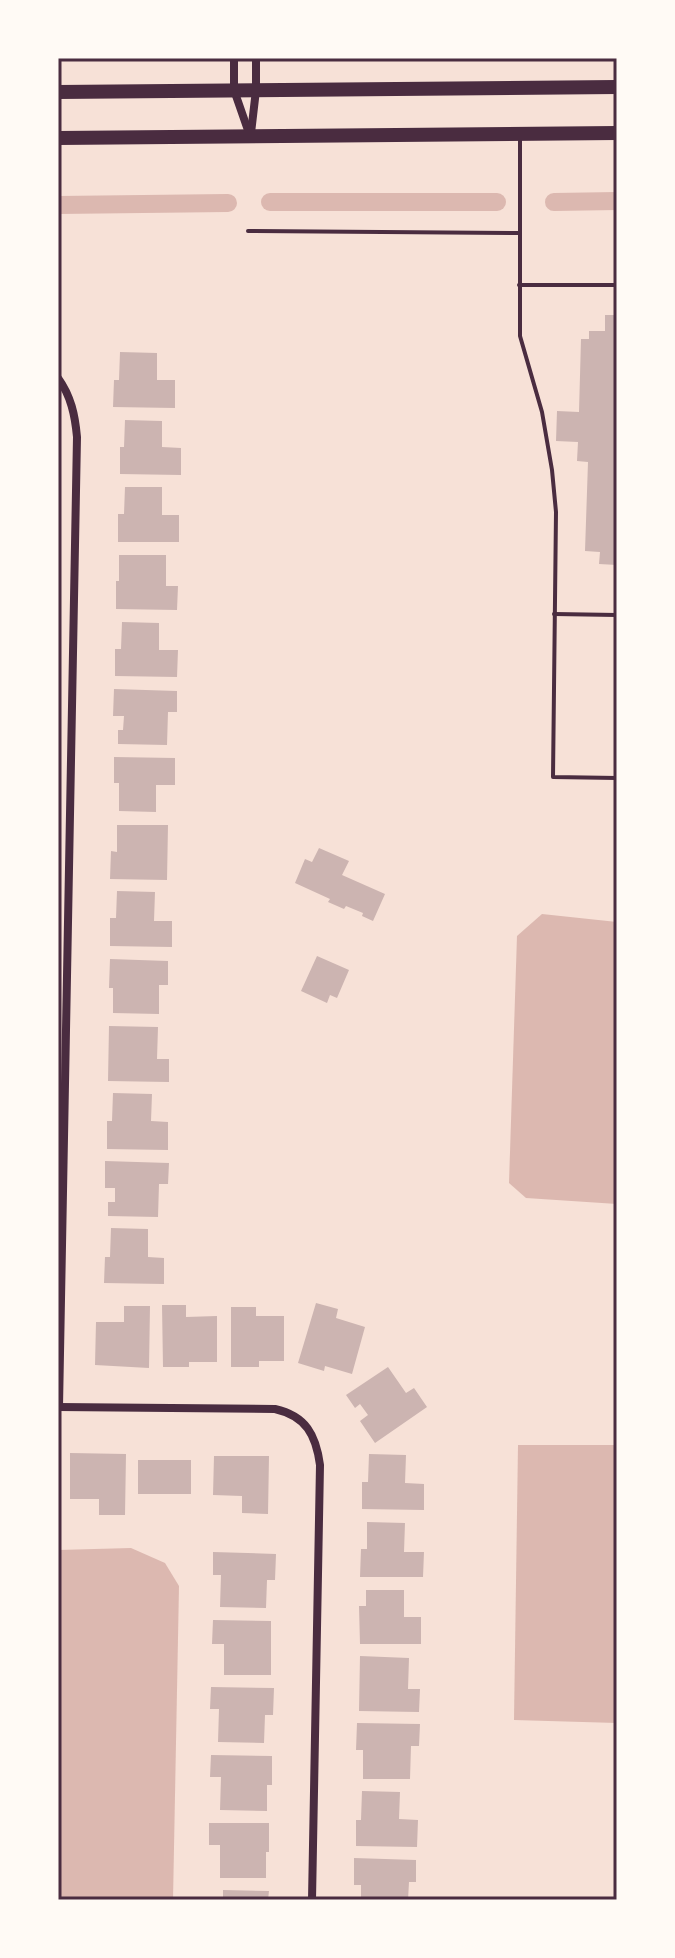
<svg xmlns="http://www.w3.org/2000/svg" width="675" height="1958" font-family="'Titillium Web',sans-serif">
	<style>
		.water { fill: #dcb8b0 }
		.lines { fill: none; stroke-linecap: round; stroke-linejoin: round }
		.canal { stroke: #dcb8b0; stroke-width: 18 }
		.building { fill: #ccb4b1 }
		.service { stroke: #4a2c40; stroke-width: 4 }
		.minor { stroke: #4a2c40; stroke-width: 8 }
		.trunk { stroke: #4a2c40; stroke-width: 14 }
		.neatline { fill: none; stroke: #4a2c40; stroke-width: 3 }
	</style>
	<rect width="100%" height="100%" fill="#f7e1d7"/>
	<g class="water">
		<path d="M542,914L617,922V1204L526,1198L509,1183L517,936Z"/>
		<path d="M518,1445H617V1723L514,1720Z"/>
		<path d="M131,1548L165,1563L179,1586L173,1900H58V1550Z"/>
	</g>
	<g class="lines">
		<g class="canal">
			<path d="M270,202H497"/>
			<path d="M554,202L617,201"/>
			<path d="M58,205L228,203"/>
		</g>
	</g>
	<g class="building">
		<path d="M605,315H617V565L599,564L600,552L585,551L588,462L577,461L578,442L556,441L557,411L579,412L581,339H589V331H605Z"/>
		<path d="M120,352L157,353V380H175V408L113,407L114,380H119Z"/>
		<path d="M125,420L162,421V447L181,448V475L120,474V447H124Z"/>
		<path d="M125,487H162V515H179V542H118V514H124Z"/>
		<path d="M119,555H166V586H178L177,610L116,609V581H119Z"/>
		<path d="M122,622L159,623V650H178L177,677L115,676V649H121Z"/>
		<path d="M114,689L177,691V712H168L167,745L118,744V730H123L124,716H113Z"/>
		<path d="M114,757L175,758V785H156V812L119,811V783H114Z"/>
		<path d="M117,825H168L167,880L110,879L111,851L117,852Z"/>
		<path d="M319,848L349,861L342,875L385,894L373,921L362,916L363,913L346,906L344,909L328,902L330,899L295,883L305,859L312,862Z"/>
		<path d="M117,891L155,892L154,921H172V947L110,946V918H116Z"/>
		<path d="M317,956L349,970L337,998L330,995L327,1003L301,991Z"/>
		<path d="M110,959L168,961V985H159V1014L113,1013V988H109Z"/>
		<path d="M109,1026L158,1027L157,1059H169V1082L108,1081Z"/>
		<path d="M113,1093L152,1094L151,1121L168,1122V1150L107,1149V1121H112Z"/>
		<path d="M105,1161L169,1163L168,1184H159L158,1217L108,1216V1202H115V1188H105Z"/>
		<path d="M111,1228L148,1229V1257L164,1258V1284L104,1283L105,1257H110Z"/>
		<path d="M316,1303L338,1309L336,1318L365,1327L352,1374L325,1366L324,1371L298,1363Z"/>
		<path d="M162,1305H186V1317L217,1316V1362H189V1367H163Z"/>
		<path d="M124,1306H150L149,1368L95,1365L96,1322H124Z"/>
		<path d="M231,1307H256V1316H284V1361H259V1367H231Z"/>
		<path d="M388,1367L406,1393L414,1388L427,1407L375,1443L360,1421L368,1415L360,1404L355,1408L346,1395Z"/>
		<path d="M70,1453L126,1454L125,1515H99V1499H70Z"/>
		<path d="M369,1454L406,1455L405,1483L424,1484V1510L362,1509V1482H368Z"/>
		<path d="M214,1456H269L268,1514L242,1513V1496L213,1495Z"/>
		<rect x="138" y="1460" width="53" height="34"/>
		<path d="M367,1522L405,1523L404,1552H424L423,1577H360L361,1549H367Z"/>
		<path d="M213,1552L276,1554L275,1580H267L266,1608L220,1607L221,1575H213Z"/>
		<path d="M366,1590H404V1617H421V1644H360L359,1606H366Z"/>
		<path d="M213,1620L271,1621V1675H224V1644H212Z"/>
		<path d="M360,1656L409,1658L408,1689H420L419,1712L359,1711Z"/>
		<path d="M211,1687L274,1688L273,1715H265L264,1743L218,1742L219,1709H210Z"/>
		<path d="M357,1723L420,1724L419,1746H411L410,1779H363V1750H356Z"/>
		<path d="M211,1755L272,1756V1785H267V1811L220,1810L221,1777H210Z"/>
		<path d="M362,1791L400,1792L399,1819L418,1820L417,1847L356,1846V1820H361Z"/>
		<path d="M209,1823H269V1852H266V1878H220V1845H209Z"/>
		<path d="M354,1858L416,1860V1882H409L408,1900H361V1885H354Z"/>
		<path d="M223,1890L269,1891L268,1900H223Z"/>
	</g>
	<g class="lines">
		<g class="service">
			<path d="M520,136V336L542,412L552,470L556,512L553,777L617,778"/>
			<path d="M248,231L518,233"/>
			<path d="M519,285H617"/>
			<path d="M554,614L617,615"/>
		</g>
		<g class="minor">
			<path d="M234,58V90L250,136"/>
			<path d="M251,133L256,90V58"/>
			<path d="M58,378C71,396 75,415 77,437L59,1407"/>
			<path d="M58,1407L275,1409C306,1416 316,1435 320,1465L312,1900"/>
		</g>
		<g class="trunk">
			<path d="M58,92L617,87"/>
			<path d="M58,138L617,133"/>
		</g>
	</g>
	<rect width="675" height="1958" fill="none" stroke="#fffaf5" stroke-width="120"/>
	<rect x="60" y="60" width="555" height="1838" class="neatline"/>
</svg>
